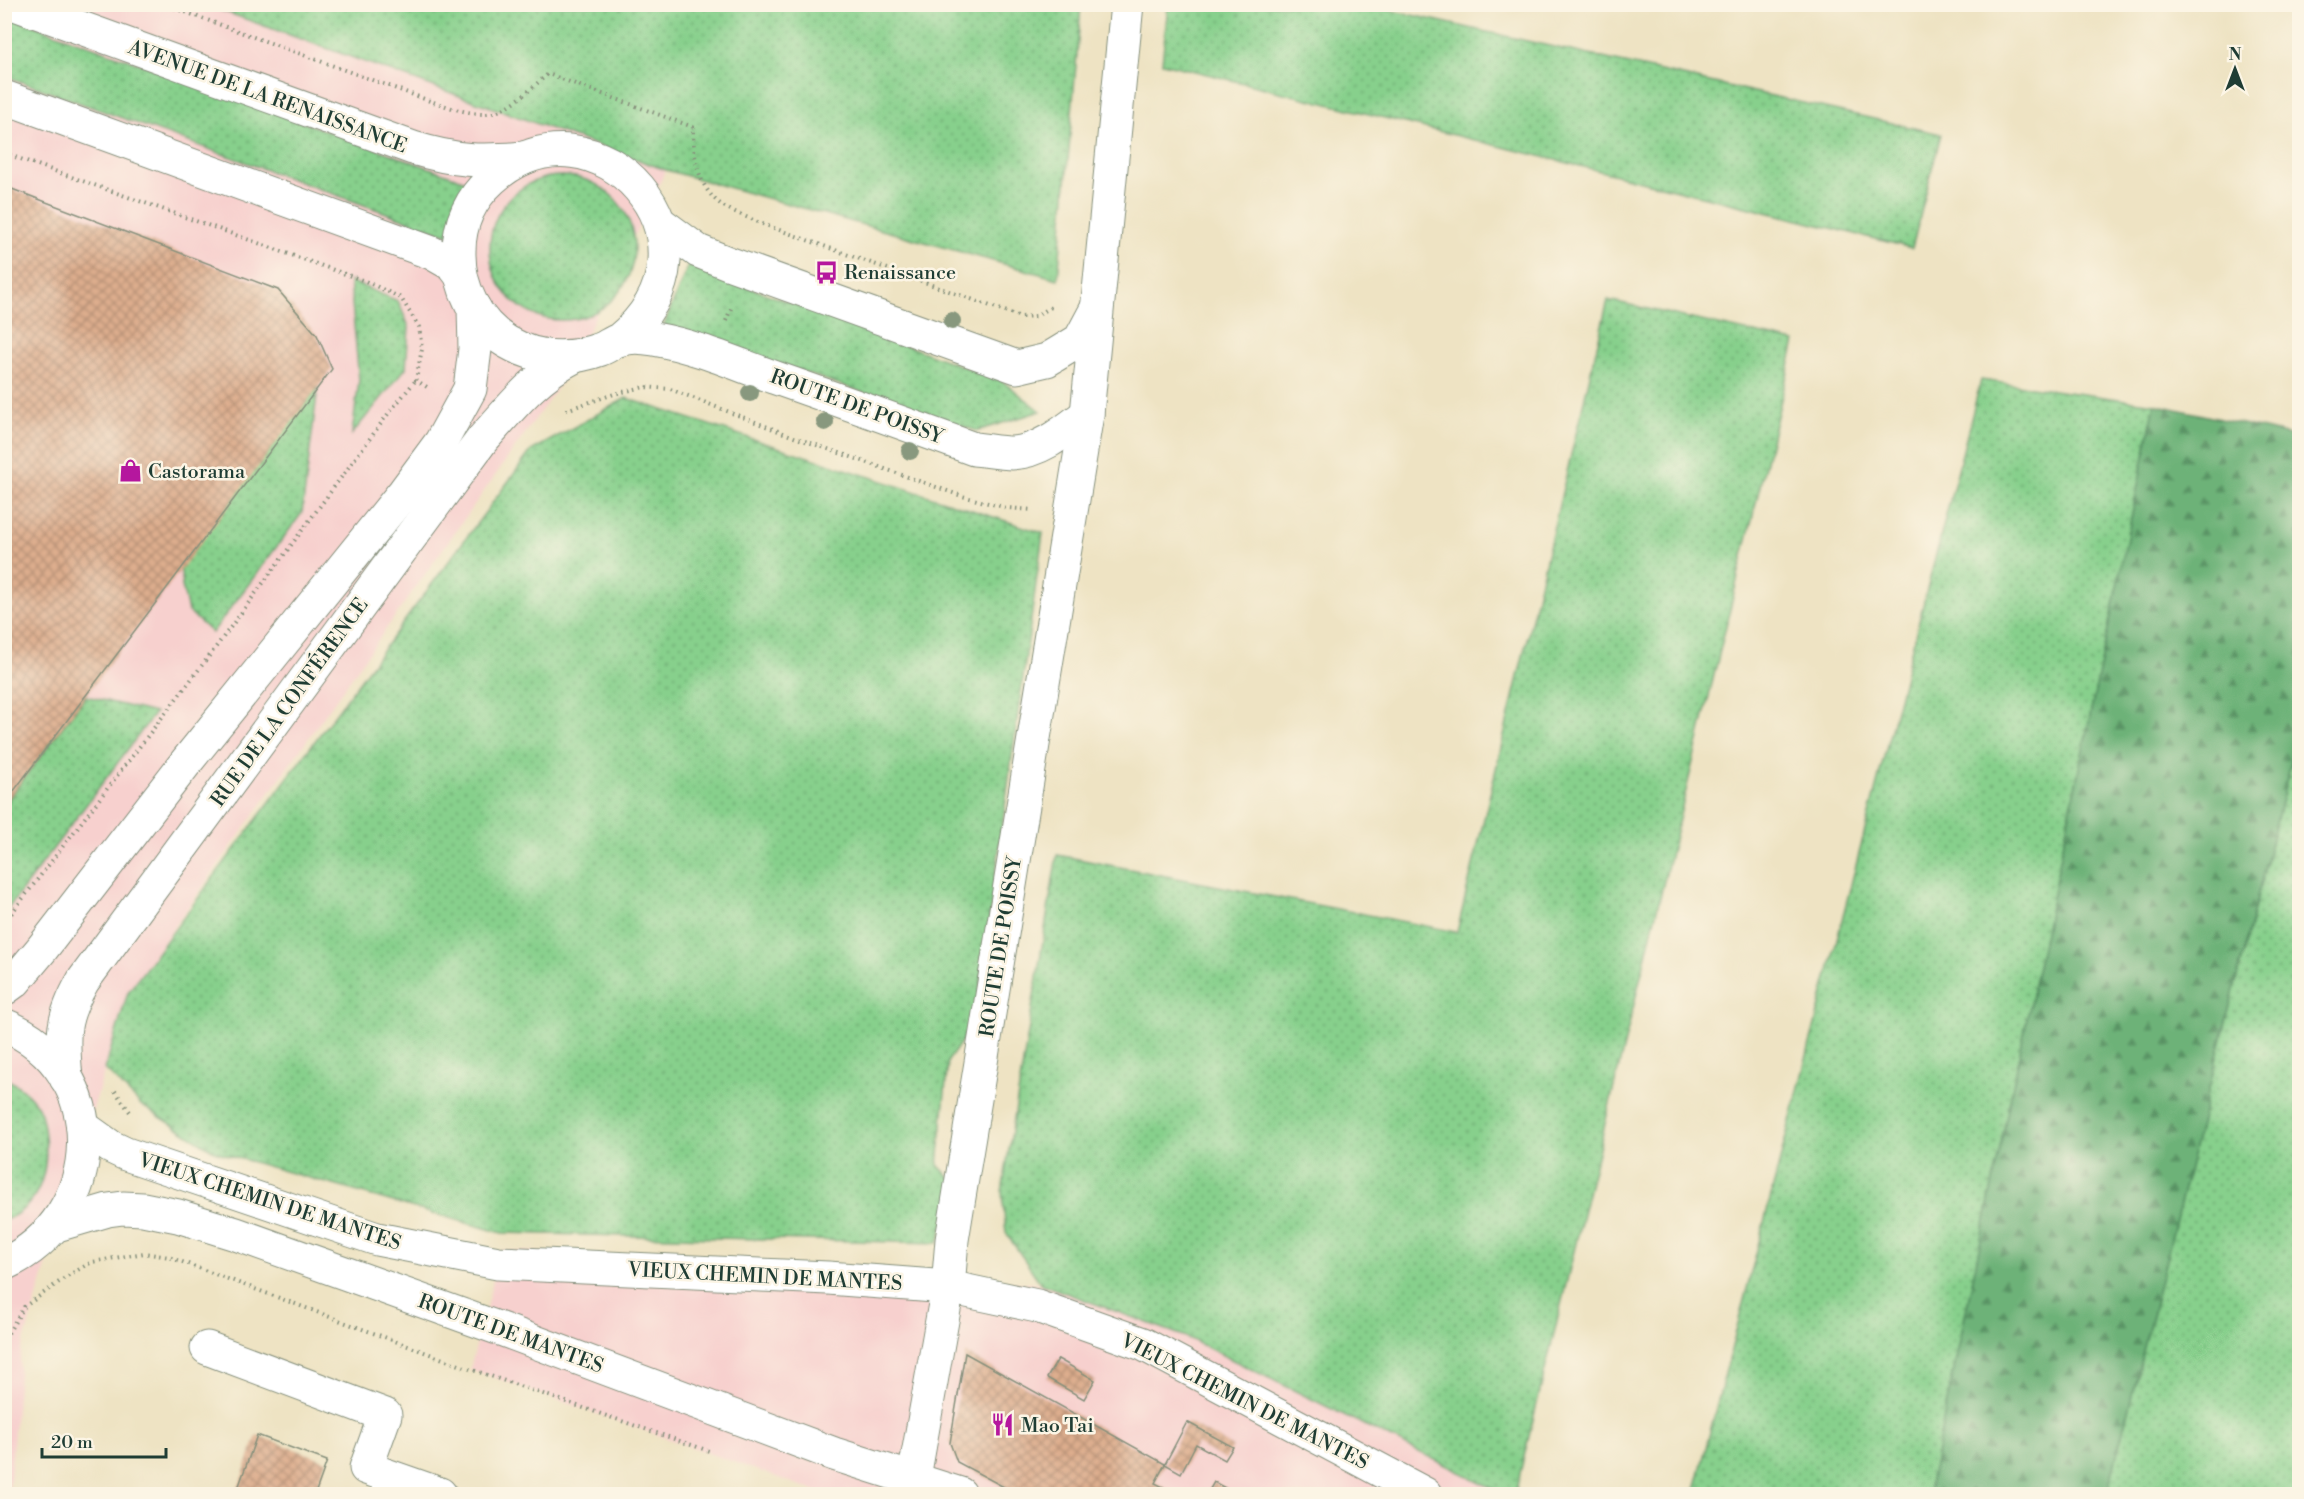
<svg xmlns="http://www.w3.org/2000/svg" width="2304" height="1499" font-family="'Libre Bodoni',serif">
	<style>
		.built { fill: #f7d0ce }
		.grass { fill: url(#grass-dots); stroke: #538660; stroke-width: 1.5 }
		.forest { fill: url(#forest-firs); stroke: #467856; stroke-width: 1.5 }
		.building { fill: url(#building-cross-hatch) }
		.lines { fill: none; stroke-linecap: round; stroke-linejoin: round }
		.minor-casing { stroke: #86907c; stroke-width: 35 }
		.major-casing { stroke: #86907c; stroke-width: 35 }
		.path { stroke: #86907c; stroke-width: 4; stroke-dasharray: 1.5 4.5; stroke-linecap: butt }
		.minor { stroke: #fff; stroke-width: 33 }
		.major { stroke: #fff; stroke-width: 33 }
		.tree { fill: #88987e }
		.labels { text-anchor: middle; stroke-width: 5; stroke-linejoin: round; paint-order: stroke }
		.street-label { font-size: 20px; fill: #1f3d34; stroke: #fcf5e5 }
		.poi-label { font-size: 20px; fill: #1f3d34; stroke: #fcf5e5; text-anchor: start }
	</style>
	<defs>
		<pattern id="grass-dots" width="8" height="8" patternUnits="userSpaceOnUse" patternTransform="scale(1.5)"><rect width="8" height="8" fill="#87d08c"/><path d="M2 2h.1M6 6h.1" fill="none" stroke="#6eaa73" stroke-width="1.8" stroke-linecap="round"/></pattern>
		<pattern id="forest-firs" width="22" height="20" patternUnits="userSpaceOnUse" patternTransform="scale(1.5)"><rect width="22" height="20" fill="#6db278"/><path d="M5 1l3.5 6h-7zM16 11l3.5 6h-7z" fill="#599263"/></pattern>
		<pattern id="building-cross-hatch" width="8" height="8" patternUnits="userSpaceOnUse" patternTransform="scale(1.5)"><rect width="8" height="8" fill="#ddad8d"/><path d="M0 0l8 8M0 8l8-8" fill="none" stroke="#b38e74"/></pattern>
	</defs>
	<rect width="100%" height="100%" fill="#fcf5e5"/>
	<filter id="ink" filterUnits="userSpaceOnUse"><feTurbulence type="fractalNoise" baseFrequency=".0167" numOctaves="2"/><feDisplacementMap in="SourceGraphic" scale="12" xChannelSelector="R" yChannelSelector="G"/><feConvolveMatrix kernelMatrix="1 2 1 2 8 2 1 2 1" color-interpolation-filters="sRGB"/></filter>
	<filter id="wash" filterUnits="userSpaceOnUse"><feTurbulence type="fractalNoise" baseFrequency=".008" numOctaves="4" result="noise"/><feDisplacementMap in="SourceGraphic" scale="24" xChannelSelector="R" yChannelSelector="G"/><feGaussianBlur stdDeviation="1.35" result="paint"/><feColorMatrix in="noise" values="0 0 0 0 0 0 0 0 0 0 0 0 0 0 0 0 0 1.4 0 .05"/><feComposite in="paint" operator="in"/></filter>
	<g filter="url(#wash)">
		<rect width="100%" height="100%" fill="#eee3c3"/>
		<g class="built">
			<path d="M5,5H206L666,170L568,373L128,992L21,1351L9,1494H5Z"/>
			<path d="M501,1250L1041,1284L1186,1337L1504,1494H824L470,1369Z"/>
		</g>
		<g class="grass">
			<path d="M206,5H1081L1058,279L666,170Z"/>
			<path d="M1168,5H1367L1941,134L1912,248L1162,63Z"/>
			<path d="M4,15L477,185L456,238L5,76Z"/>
			<circle cx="562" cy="248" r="72"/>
			<path d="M688,265L1002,381L1041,411L977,431L664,325Z"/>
			<path d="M350,281L398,301L409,327L406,368L352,434L359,380Z"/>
			<path d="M1608,300L1795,342L1515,1494H1504L1186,1337L1041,1284L1006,1233L1002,1192L1057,855L1457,932Z"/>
			<path d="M319,379L302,513L212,633L188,611L182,586L180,559Z"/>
			<path d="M1981,380L2155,404L1928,1494H1694Z"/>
			<path d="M626,398L1043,533L975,1022L948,1061L938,1165L955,1183L938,1243L502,1233L214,1151L141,1105L105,1069L128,992L531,451Z"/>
			<path d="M86,696L155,713L5,913V804Z"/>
			<path d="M2299,731V1494H2107Z"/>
			<path d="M5,1078C18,1085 32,1095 39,1109C43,1116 44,1127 45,1136C49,1171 40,1206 5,1220Z"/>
		</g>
		<path class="forest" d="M2155,404L2299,437V731L2107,1494H1928Z"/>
		<g id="blocks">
			<g class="building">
				<path d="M4,186L278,290L317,335L332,369L4,804Z"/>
				<path d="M965,1353L1165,1464L1155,1483L1177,1494H1027L1020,1491L1017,1494L957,1462L950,1443Z"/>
				<path d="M1058,1359L1095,1380L1084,1399L1047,1378Z"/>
				<path d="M1187,1422L1233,1447L1225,1460L1196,1444L1181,1473L1165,1464Z"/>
				<path d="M257,1435L327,1461L315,1494H236Z"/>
				<path d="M1214,1482L1236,1494H1207Z"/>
			</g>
		</g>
	</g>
	<g filter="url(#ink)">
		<use href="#blocks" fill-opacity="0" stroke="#86907c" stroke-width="1.5"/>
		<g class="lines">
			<defs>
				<g id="minor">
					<path d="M15,4L413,148C456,161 480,162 524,158"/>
					<path d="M4,97L432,253L453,265L460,274"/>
					<path d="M660,223L698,251L728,263L1017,367L1047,360L1080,340L1096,310"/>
					<path d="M619,340C738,243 596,86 492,179C471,198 459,223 459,251C458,287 476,323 507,342C536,359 569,361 601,349C607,347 612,342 619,340C629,336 643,337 654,339C696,346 736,364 776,378C842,401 908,425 974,449C986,450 1000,453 1012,453C1040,452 1066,430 1087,414"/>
					<path d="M4,989L15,981L41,950L187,761L404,492L441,442L470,389L475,349L474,308"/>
					<path d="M66,1078C62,1036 61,1019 83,981L482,440C510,409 535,376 573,357"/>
					<path d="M207,1348L385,1415L366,1468L440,1494"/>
					<path d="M911,1494L948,1287L952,1240L1087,414L1127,4"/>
				</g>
				<g id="major">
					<path d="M4,1025C113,1069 107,1218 4,1264"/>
					<path d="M83,1127L111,1147L126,1154L377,1239L498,1263L828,1278L948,1287L1037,1306L1143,1344L1425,1494"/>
					<path d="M57,1225L108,1210L123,1208L143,1209L178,1216L236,1234L506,1331L834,1454L960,1494"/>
				</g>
			</defs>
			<use href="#minor" class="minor-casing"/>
			<use href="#major" class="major-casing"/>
			<g class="path">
				<path d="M163,4L430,101C447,106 466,114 485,114C508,113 531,88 548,74L693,127C693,156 698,191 725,207C736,213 749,218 760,223L1021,317L1036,316L1053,306"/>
				<path d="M4,153L365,281L401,298L419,327L422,349L416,380L427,387"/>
				<path d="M726,321L732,306"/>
				<path d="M566,410L614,394L644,387L670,389L794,437L962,496L1007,508L1033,510"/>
				<path d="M4,923L213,651L388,414L416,380"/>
				<path d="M115,1091L130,1112"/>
				<path d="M5,1338L24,1307L69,1275L92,1262L144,1253L169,1257L470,1369L712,1452"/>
			</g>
			<use href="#minor" class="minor"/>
			<use href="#major" class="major"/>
		</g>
		<g class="tree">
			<circle cx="952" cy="321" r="9"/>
			<circle cx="750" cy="393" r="9"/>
			<circle cx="825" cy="422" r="9"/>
			<circle cx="910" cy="451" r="9"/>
		</g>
	</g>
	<defs>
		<symbol id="bus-bare" viewBox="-9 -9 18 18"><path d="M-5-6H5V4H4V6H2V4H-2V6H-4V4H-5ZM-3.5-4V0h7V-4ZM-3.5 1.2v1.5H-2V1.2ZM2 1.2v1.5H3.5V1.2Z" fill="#b5179e" stroke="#fcf5e5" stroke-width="2.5" paint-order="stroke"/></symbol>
		<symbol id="shop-bare" viewBox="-9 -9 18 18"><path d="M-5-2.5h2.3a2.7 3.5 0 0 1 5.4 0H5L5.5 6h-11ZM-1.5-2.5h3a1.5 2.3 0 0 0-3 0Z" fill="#b5179e" stroke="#fcf5e5" stroke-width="2.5" paint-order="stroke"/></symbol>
		<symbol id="restaurant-bare" viewBox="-9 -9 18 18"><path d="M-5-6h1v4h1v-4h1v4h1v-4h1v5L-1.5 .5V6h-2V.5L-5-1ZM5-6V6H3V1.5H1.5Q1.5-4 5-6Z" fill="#b5179e" stroke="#fcf5e5" stroke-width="2.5" paint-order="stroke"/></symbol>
	</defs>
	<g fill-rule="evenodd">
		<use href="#bus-bare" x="810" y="256" width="33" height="33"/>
		<use href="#shop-bare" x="114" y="454" width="33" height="33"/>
		<use href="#restaurant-bare" x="986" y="1408" width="33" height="33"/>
	</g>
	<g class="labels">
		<g class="street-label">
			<text transform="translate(268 96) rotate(20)" y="7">AVENUE DE LA RENAISSANCE</text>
			<text transform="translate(857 406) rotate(20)" y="7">ROUTE DE POISSY</text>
			<text transform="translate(289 702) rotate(-54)" y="7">RUE DE LA CONFÉRENCE</text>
			<text transform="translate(1000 947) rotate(-81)" y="7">ROUTE DE POISSY</text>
			<text transform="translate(270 1201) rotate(18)" y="7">VIEUX CHEMIN DE MANTES</text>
			<text transform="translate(765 1276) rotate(3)" y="7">VIEUX CHEMIN DE MANTES</text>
			<text transform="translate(511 1333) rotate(20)" y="7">ROUTE DE MANTES</text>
			<text transform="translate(1245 1401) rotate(27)" y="7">VIEUX CHEMIN DE MANTES</text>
		</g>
		<g class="poi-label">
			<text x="844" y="279">Renaissance</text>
			<text x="148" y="478">Castorama</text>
			<text x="1021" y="1432">Mao Tai</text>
		</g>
	</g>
	<rect width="2304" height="1499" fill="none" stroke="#fcf5e5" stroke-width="24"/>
	<g transform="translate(2235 69)" stroke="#fcf5e5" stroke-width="4.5" paint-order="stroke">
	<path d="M0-4.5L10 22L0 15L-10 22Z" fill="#1f3d34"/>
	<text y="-9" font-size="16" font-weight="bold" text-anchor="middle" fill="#1f3d34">N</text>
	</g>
	<path d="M42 1448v9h124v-9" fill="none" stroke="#1f3d34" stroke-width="3"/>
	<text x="51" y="1448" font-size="18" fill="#1f3d34" stroke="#fcf5e5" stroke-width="4.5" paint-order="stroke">20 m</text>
</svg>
